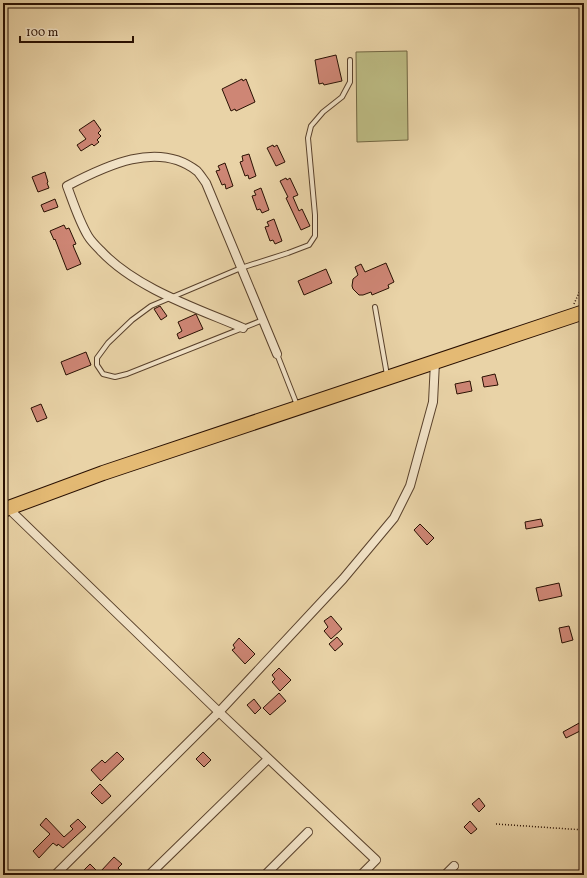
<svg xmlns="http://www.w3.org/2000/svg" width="587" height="878" font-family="Vollkorn,serif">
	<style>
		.green { fill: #bcbb83; stroke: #726642 }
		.building { fill: #ce8675; stroke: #291002 }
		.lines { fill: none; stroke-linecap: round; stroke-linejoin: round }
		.service-casing { stroke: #59412b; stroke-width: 6 }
		.minor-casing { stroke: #59412b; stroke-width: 10 }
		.trunk-casing { stroke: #291002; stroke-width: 16 }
		.path { stroke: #291002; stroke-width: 1.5; stroke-dasharray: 1 2; stroke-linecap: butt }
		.service { stroke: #f1e2c6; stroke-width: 4 }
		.minor { stroke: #f1e2c6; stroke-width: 8 }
		.trunk { stroke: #e4ba74; stroke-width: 14 }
	</style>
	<rect width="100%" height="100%" fill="#e9d3a7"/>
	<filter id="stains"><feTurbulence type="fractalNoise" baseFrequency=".005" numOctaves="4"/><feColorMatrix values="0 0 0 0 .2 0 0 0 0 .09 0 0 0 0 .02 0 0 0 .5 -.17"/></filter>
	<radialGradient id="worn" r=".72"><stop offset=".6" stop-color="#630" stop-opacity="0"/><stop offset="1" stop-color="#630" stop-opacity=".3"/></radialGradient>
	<path class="green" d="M407,51L408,140L357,142L356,52Z"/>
	<g class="building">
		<path d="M336,55L342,81L324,85L323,83L319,84L315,60Z"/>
		<path d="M242,79L243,81L246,79L255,102L236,111L235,109L231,111L222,89Z"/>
		<path d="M94,120L101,130L98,133L101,136L97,140L99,142L94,146L92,144L81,151L77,145L86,139L79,130Z"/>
		<path d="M273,145L274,147L277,145L285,162L276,166L267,148Z"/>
		<path d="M249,154L256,176L249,179L248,175L245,176L240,162L243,161L242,156Z"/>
		<path d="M225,163L233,186L226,189L225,184L222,185L216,171L220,170L218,166Z"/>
		<path d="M45,172L48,182L47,183L49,188L38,192L32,177Z"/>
		<path d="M286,178L287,180L290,178L298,195L293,197L299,211L302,209L310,226L301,230L286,198L288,197L280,181Z"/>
		<path d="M261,188L269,210L262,213L260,209L257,210L252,196L256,195L254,191Z"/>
		<path d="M55,199L58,207L44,212L41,205Z"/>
		<path d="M274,219L282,241L275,244L273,240L270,241L265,227L269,226L267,222Z"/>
		<path d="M64,225L66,229L69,228L76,244L73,245L74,248L81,264L67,270L55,239L54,240L50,231Z"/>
		<path d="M386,263L394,282L388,285L389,288L372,295L371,292L363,295H359L353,289L352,286L353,279L358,275L355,267L361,264L365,272Z"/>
		<path d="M326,269L332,283L304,295L298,281Z"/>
		<path d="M160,306L167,316L161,320L154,309Z"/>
		<path d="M196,314L203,329L179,339L177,334L182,331L178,322Z"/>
		<path d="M86,352L91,365L66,375L61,362Z"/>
		<path d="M495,374L498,385L484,387L482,377Z"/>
		<path d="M470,381L472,391L457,394L455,384Z"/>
		<path d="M41,404L47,418L37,422L31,408Z"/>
		<path d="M541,519L543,526L526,529L525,522Z"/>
		<path d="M420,524L434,538L427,545L414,530Z"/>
		<path d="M559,583L562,596L539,601L536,588Z"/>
		<path d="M331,616L342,629L331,639L324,631L328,627L324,621Z"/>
		<path d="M569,626L573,640L562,643L559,628Z"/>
		<path d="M337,637L343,644L335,651L329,644Z"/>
		<path d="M239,638L255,654L245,664L232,650L235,648L233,645Z"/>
		<path d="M279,668L291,680L280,691L272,682L275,679L272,675Z"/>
		<path d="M279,693L286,701L270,715L263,708Z"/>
		<path d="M254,699L261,708L255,714L247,705Z"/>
		<path d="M581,722L584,729L566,738L563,732Z"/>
		<path d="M117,752L124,759L101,781L91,770L102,760L105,763Z"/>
		<path d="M203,752L211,760L204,767L196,759Z"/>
		<path d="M100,784L111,796L102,804L91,793Z"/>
		<path d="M479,798L485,806L479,812L472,804Z"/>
		<path d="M46,818L64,837L73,829L70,826L78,819L86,827L63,848L58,844L57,846L53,843L39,858L33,851L50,834L40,825Z"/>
		<path d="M470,821L477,829L471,834L464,827Z"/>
		<path d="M114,857L122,864L118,868L124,875H105L101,871Z"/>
		<path d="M90,864L97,871L93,875H79Z"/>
	</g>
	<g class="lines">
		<defs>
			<g id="service">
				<path d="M375,307L387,375"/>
				<path d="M263,320L127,374L115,377L103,374L97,365V358L108,343L132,320L151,306L241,268L288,253L309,245L315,236V215L308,138L311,126L323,112L342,97L350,82V60"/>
				<path d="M277,354L297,405"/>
			</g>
			<g id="minor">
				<path d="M243,328C196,308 135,288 100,250C96,246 91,241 88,236C79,221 73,202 67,186C105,166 158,140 197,171C200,174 203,179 206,183L277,354"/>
				<path d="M8,508L219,712L376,860L361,875"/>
				<path d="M55,875L219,712L343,579L394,518L410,486L433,402L435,362"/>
				<path d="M149,875L268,759"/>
				<path d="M265,875L308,832"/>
				<path d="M445,875L454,866"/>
			</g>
			<path id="trunk" d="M3,510L103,473L584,312"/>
		</defs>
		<use href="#service" class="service-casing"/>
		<use href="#minor" class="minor-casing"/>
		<use href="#trunk" class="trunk-casing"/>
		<g class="path">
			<path d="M574,304L584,282"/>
			<path d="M496,824L584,830"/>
		</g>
		<use href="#service" class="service"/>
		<use href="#minor" class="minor"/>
		<use href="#trunk" class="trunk"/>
	</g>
	<rect width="587" height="878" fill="none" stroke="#e9d3a7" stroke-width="16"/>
	<rect x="4" y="4" width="579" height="870" fill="none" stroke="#291002" stroke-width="2"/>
	<rect x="8" y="8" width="571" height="862" fill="none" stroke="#291002"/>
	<path d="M20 36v6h113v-6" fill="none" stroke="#291002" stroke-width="2"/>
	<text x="26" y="36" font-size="12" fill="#291002" stroke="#f1e2c6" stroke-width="3" paint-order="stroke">100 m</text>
	<rect width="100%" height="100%" filter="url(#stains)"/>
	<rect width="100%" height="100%" fill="url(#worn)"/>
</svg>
